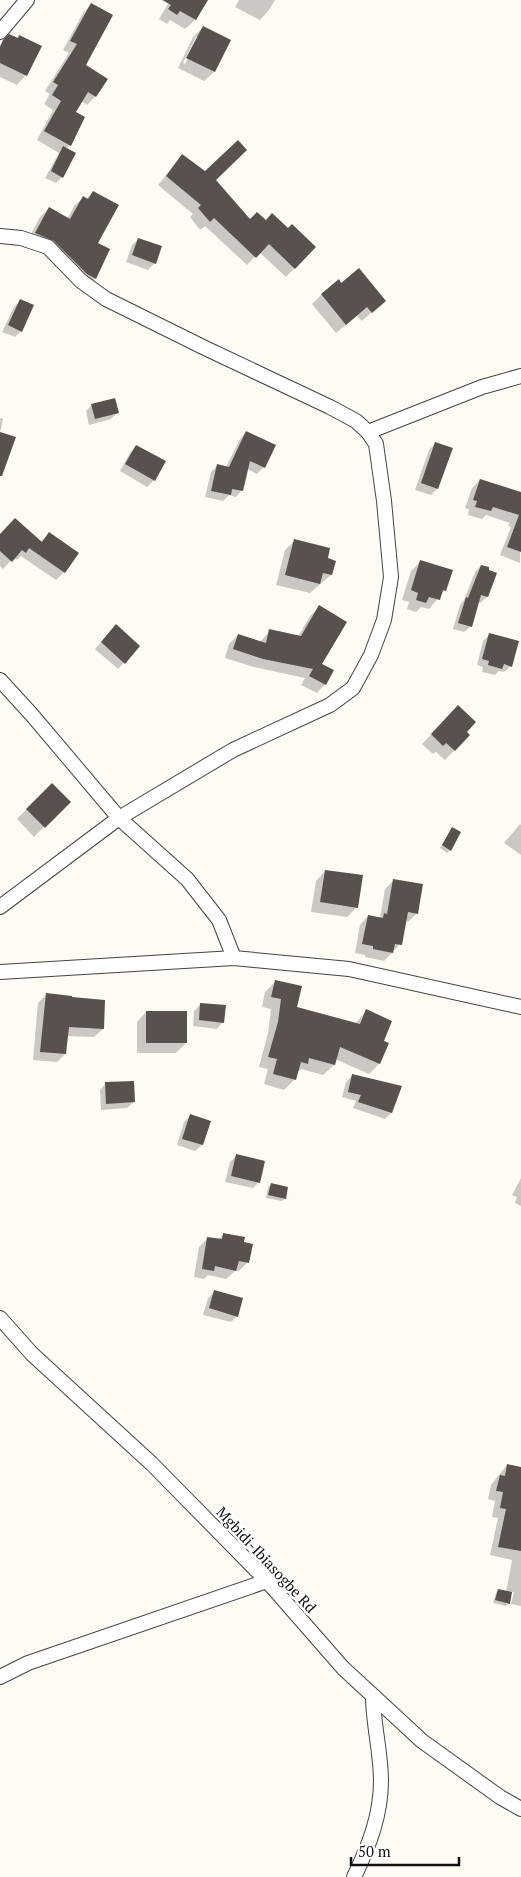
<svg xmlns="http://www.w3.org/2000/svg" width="521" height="1877" font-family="'PT Serif',serif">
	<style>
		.shadow { fill: #0003; fill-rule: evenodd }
		.building { fill: #58514d }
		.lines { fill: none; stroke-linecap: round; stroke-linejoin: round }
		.minor-casing { stroke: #434343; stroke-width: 16 }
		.minor { stroke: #fff; stroke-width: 14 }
		.labels { text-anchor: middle; stroke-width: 5; stroke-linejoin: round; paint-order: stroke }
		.street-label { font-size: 15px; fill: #101010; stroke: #fff }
	</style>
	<rect width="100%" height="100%" fill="#fefbf4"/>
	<g class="shadow">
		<path d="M161,0H207L195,20L185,29L170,20L167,24L159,19L168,4Z"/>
		<path d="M239,0H275L269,10L260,20L235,7Z"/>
		<path d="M91,4L84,66L95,97L87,105L81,101L74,113L84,118L70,145L66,149L62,177L56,183L45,178L59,153L37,140L53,110L44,104L50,94L45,91L69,53L63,50L83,13Z"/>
		<path d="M203,27L229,41L214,72L204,81L178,68L193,37ZM196,37H198L185,64L183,63Z"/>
		<path d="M10,36L17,39L19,37L26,75L17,85L0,77V45Z"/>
		<path d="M182,156L250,221L266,222L288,230L314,247L286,277L259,252L247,265L205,226L200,230L190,217L193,214L158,185Z"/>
		<path d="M93,193L96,244L108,250L95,279L86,288L45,249L27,242L40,217L49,208L68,218L74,206L83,198L86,199Z"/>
		<path d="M139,239L155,263L148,270L126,262L132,245Z"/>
		<path d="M341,284L384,301L362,321L357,316L336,333L312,304L322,294Z"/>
		<path d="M20,301L21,331L15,337L2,332L14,307Z"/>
		<path d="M92,405L117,413L111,419L89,425L86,411Z"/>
		<path d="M0,418L3,419L0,433V477Z"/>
		<path d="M246,432L264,467L257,474L247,469L242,490L236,497L229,495L223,501L205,497L211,472L218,465L226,467L240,439Z"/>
		<path d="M435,444L437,489L431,495L415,490L429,450Z"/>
		<path d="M136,446L164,462L154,480L147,487L120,471L130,453Z"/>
		<path d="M480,480L521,501L520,563L500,555L511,527L508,526L510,523L486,515L482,519L468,515L469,509L465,508L472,488Z"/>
		<path d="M49,534L77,553L64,572L56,580L21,556L17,560L14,557L3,569L0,566V535L40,542Z"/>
		<path d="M294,541L326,559L334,562L331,575L310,593L276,585L285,550Z"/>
		<path d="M421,561L445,590L429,609L421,607L416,612L407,609L409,602L402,600L411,571Z"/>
		<path d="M481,566L487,597L480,603L478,602L471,626L464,632L453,629L460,605L464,600L475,572Z"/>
		<path d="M319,607L320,664L325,684L317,693L301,685L305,678L254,667L225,658L229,644L238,635L260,642L270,631L298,637L310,616Z"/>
		<path d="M110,632L124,663L118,669L95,649Z"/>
		<path d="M490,634L511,666L504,672L499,671L495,675L482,672L483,667L477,665L483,641Z"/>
		<path d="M449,716L469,735L445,760L436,752L433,754L422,744Z"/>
		<path d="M52,784L69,802L34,837L17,819Z"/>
		<path d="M520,824L521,825V855L504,843Z"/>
		<path d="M452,829L450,850L447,853L440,848Z"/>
		<path d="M325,871L357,907L347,917L311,912L316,881Z"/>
		<path d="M393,881L417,913L408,922L405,921L400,944L384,961L365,957V955L355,953L360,925L368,916L380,918L385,889Z"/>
		<path d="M275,982L296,1008L355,1024L366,1011L382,1041L388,1044L379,1064L369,1074L335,1059L334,1065L323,1075L301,1069L296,1073L295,1079L284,1090L264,1084L268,1069L259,1067L268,1033L271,1009L262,1007L265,992Z"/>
		<path d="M46,995L103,1029L94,1037L67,1036L65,1054L57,1062L33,1060L38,1003Z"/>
		<path d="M201,1004L223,1022L217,1029L193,1026L194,1011Z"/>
		<path d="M146,1012L186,1043L176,1053H137V1022Z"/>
		<path d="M352,1076L400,1087L391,1113L385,1119L353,1108L356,1101L342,1097L346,1082Z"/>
		<path d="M106,1083L134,1102L127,1108L101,1110L100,1090Z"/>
		<path d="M190,1116L209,1122L202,1145L195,1151L177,1145L184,1122Z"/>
		<path d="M236,1156L259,1182L253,1188L225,1182L230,1162Z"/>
		<path d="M521,1178V1206L515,1203L517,1197L512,1195Z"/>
		<path d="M271,1184L285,1198L282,1201L266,1198L268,1187Z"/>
		<path d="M224,1234L247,1263L239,1271H235L226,1279L208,1275L204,1279L194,1277L199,1247L208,1238L218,1240Z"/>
		<path d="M215,1291L237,1316L231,1322L203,1315L208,1298Z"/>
		<path d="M507,1465L521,1468V1606L511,1604L514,1592H511L509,1603L506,1606L493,1603L496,1593L498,1590L506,1592L512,1560L490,1555L498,1518L492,1517L495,1501L488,1499L491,1485Z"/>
	</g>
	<g class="building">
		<path d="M163,0H208L196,20L180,11L177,15L168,9L171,5Z"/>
		<path d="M91,3L113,15L86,65L108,79L96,97L88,92L76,112L85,117L71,146L44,131L61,101L52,95L58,85L53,82L77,44L70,41Z"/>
		<path d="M203,26L231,40L215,72L186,58Z"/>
		<path d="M9,34L18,38L19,35L42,46L27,76L0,63V47L3,40Z"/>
		<path d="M238,140L247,150L216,180L250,219L257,212L266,220L272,213L288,228L292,224L316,247L295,269L269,244L256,258L214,218L210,222L198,208L201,205L166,176L182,154L205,171Z"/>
		<path d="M63,146L76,153L63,178L51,171Z"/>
		<path d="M93,191L119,205L98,243L110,249L96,279L87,274L54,241L35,233L49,207L70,219L83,196L88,199Z"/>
		<path d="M138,238L162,246L156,264L132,255Z"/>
		<path d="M359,268L386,301L372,313L367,307L346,325L321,294L339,279L341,283Z"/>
		<path d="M20,299L34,305L22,332L8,325Z"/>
		<path d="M115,398L119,413L95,419L91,404Z"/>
		<path d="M246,431L276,445L265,468L250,461L243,491L232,489L231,495L211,491L217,464L229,467Z"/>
		<path d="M0,432L16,437L2,476H0Z"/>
		<path d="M435,442L453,448L438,489L421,483Z"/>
		<path d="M136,445L166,461L155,481L125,464Z"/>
		<path d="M480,479L521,492V552L507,547L519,515L493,507L491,511L475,507L477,501L473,500Z"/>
		<path d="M15,518L42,542L49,532L79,553L65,573L29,548L26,553L22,550L12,562L0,551V534Z"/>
		<path d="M294,539L330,548L328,558L336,561L332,575L323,573L320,584L285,575Z"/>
		<path d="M420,560L453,570L446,591L443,590L440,600L429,597L426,603L416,600L418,593L411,590Z"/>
		<path d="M481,565L489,567V570L497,573L488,597L481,595L472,627L458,623L466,597L468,598Z"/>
		<path d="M319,605L347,622L322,664L334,670L326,685L309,676L313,669L263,659L233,649L238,634L266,643L269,629L301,636Z"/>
		<path d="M116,624L140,646L125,664L101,642Z"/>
		<path d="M489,633L519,641L512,667L504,664L502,669L488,665L489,661L482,659Z"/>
		<path d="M458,705L476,722L467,732L470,735L455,751L446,743L443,746L431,734Z"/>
		<path d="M52,783L71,802L45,828L26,809Z"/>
		<path d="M452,827L461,832L451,851L442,845Z"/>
		<path d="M325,870L363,875L358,908L320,902Z"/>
		<path d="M393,879L423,884L418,914L408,912L402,945L395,944L393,953L373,949V946L362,944L368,915L383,918L384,913L387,914Z"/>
		<path d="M275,980L302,986L297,1007L360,1024L366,1009L392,1021L384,1041L389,1043L380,1064L340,1047L335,1065L309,1058L308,1064L301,1062L296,1080L273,1074L277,1059L268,1057L278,1022L281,999L271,997Z"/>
		<path d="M46,993L72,996V997L105,1000L104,1029L69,1027L66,1054L40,1052Z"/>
		<path d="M200,1003L226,1005L224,1023L199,1020Z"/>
		<rect x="146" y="1011" width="41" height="32"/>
		<path d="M352,1074L402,1086L392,1113L358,1102L361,1095L348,1092Z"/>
		<path d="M134,1081L135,1102L106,1104L105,1082Z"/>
		<path d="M190,1114L211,1121L203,1145L182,1139Z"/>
		<path d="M236,1154L265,1161L260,1183L231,1176Z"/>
		<path d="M271,1183L288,1187L286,1199L268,1195Z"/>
		<path d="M223,1233L245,1237L244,1242L253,1244L249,1263L239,1261L236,1271L215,1266L214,1271L202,1269L207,1237L222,1239Z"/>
		<path d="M214,1290L243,1298L238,1317L209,1308Z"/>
		<path d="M507,1464L521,1467V1551L498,1547L506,1509L500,1508L503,1492L496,1491L500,1475L505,1476Z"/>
		<path d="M498,1589L512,1592L510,1604L495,1600Z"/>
	</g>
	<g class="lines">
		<defs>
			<g id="minor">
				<path d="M0,32L27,0"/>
				<path d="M0,236L21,238L48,247L81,281L106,299L205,348L330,407L356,421L368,432L376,444L384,501L391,577L384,620L371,655L353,688L330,705L233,750L119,818L0,907"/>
				<path d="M368,432L482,387L521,376"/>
				<path d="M0,680L32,715L119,818L187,879L219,920L234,958"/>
				<path d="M0,972L234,958L349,969L521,1007"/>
				<path d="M0,1318L32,1354L152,1464L267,1581L343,1668L422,1741L500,1797L521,1809"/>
				<path d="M0,1677L28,1663L267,1581"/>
				<path d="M354,1877C369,1846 381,1815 381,1781C381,1752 373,1724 373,1696"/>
			</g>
		</defs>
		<use href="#minor" class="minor-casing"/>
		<use href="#minor" class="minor"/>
	</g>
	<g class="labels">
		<g class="street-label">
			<text transform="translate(266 1560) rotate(47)" y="5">Mgbidi-Ibiasogbe Rd</text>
		</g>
	</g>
	<path d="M351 1857v8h108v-8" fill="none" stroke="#101010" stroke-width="2.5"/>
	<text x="358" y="1857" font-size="15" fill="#101010" stroke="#ffffff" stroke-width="4" paint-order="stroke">50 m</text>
</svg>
